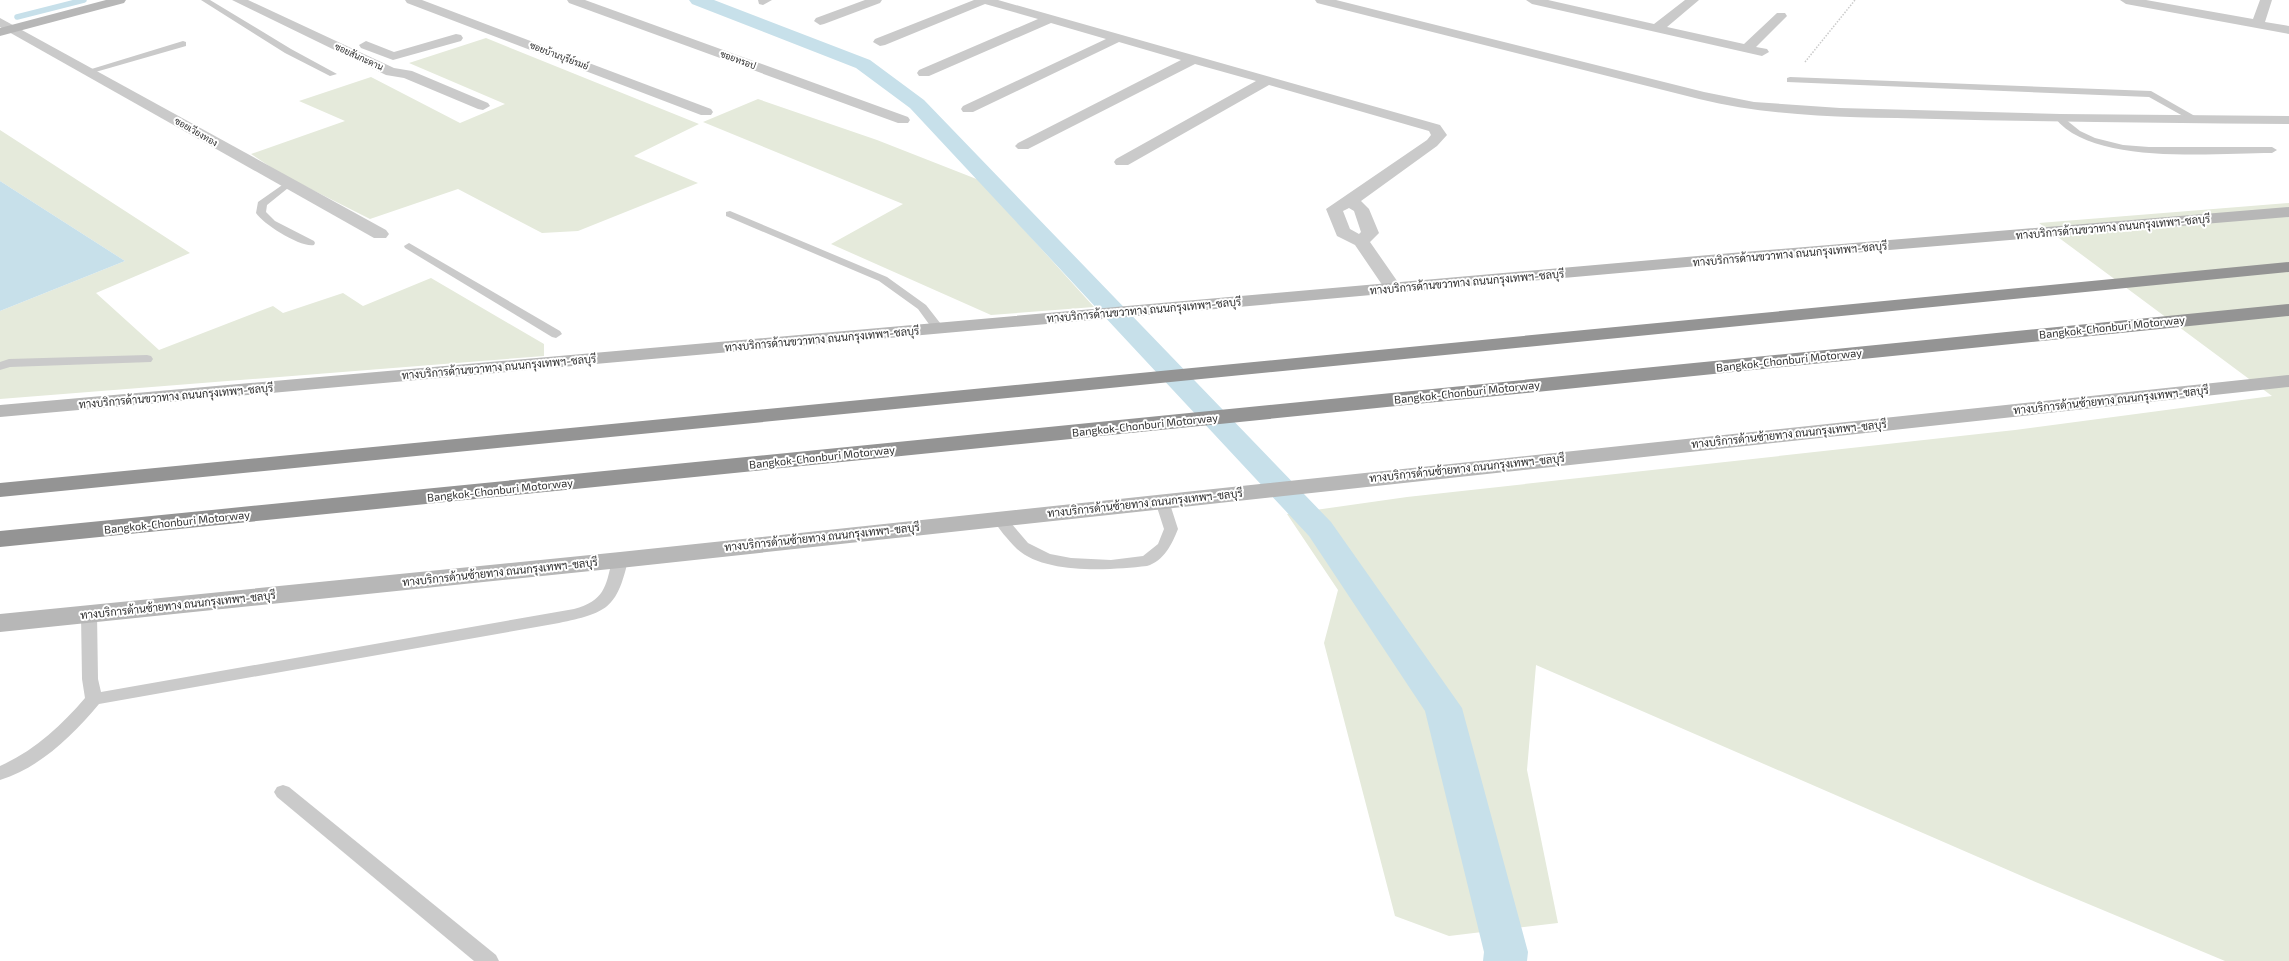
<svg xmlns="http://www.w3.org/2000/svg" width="2289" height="961" font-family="'Exo 2',Sarabun,sans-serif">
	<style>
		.green { fill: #e5eadb }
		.water { fill: #c7e0ea }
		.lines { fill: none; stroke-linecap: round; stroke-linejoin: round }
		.stream { stroke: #c7e0ea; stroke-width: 5.5 }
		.canal { fill: #c7e0ea; fill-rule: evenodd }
		.path { stroke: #cacaca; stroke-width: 1.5; stroke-dasharray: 1.5 1.5; stroke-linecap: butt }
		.lane { fill: #cacaca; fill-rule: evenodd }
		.street { fill: #cacaca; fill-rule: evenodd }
		.secondary { fill: #b7b7b7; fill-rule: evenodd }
		.highway { fill: #949494; fill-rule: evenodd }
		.labels { text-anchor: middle; stroke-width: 4; stroke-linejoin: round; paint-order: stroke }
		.far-street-label { font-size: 9px; fill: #2d2d2d; stroke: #fff }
		.street-label { font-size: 11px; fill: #2d2d2d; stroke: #fff }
	</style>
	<rect width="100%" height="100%" fill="#fff"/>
	<g class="green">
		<path d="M486,38L699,124L634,156L698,183L578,231L542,233L458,189L370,219L281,174L251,154L345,121L299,101L371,77L460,123L505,104L409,63Z"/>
		<path d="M758,99L877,140L979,180L1094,307L991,315L831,244L903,204L703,122Z"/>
		<path d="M0,130L190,253L96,293L159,350L273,306L283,313L343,293L363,306L431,278L544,344V356L0,399V311L125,261L0,181Z"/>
		<path d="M2289,203V961H2225L2031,880L1536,665L1527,770L1558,923L1449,936L1395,916L1324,643L1338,590L1287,514L1407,497L2015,430L2272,396L2039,223Z"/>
	</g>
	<path class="water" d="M0,181L125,261L0,311Z"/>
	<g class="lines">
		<path class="stream" d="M17,17L84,0"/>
		<path class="canal" d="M689,0H714L870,60L924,100L1331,522L1462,708L1528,952L1527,961H1483L1484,952L1425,711L1309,536L910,108L856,68L692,4Z"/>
		<path class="path" d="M1805,62L1855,0"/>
		<g class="lane">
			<path d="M201,0H210L291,49L337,74L330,76L285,53Z"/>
			<path d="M183,41L186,42V46L92,73L85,71Z"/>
			<path d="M1790,77L2151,91L2200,119L2192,121L2149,97L1787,82V78Z"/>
			<path d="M2060,115L2080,131L2095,138L2123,145L2149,147H2272L2277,150L2272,153C2216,153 2092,166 2055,118Z"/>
			<path d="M288,181L293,184L267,205L266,212L275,221L314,241L315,243L314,245C301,248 263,224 256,213L258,202Z"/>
			<path d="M730,211L887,277L926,305L944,328L942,331H934L918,309L879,281L726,216V212Z"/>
			<path d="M409,243L560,331L562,334L556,338L552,337L405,248L404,246Z"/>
			<path d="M147,355L151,356L153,359L151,362L10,367L0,370V362L9,359Z"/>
			<path d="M1162,497L1169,501L1178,529C1172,544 1164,561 1147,566C1111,570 1046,575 1017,549C1008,540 998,528 992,518L994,515H1004L1028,543L1050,554L1071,558L1111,560L1143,556L1158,544L1164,529L1155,501Z"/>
			<path d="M620,555L625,556L628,560C617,609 606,613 559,623L99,704C72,736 41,767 0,780V766C34,751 62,725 85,698L82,679L81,614L83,610H95L97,614L98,679L101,692L574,609C604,601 606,587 612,560L615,556Z"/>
			<path d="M283,785L289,787L496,955L499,961H474L277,797L274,792L277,787Z"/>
		</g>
		<g class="street">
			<path d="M232,0H248L394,68L412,71L488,103L490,106L483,110L478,109L404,78L386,75Z"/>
			<path d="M405,0H422L711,109L713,112L711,115H701L407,3Z"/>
			<path d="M567,0H585L908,117L910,120L908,123H898L569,3Z"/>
			<path d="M758,0H772L763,5L759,4Z"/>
			<path d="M865,0H882L880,3L824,24L820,25L814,21L816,18Z"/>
			<path d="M974,0H998L1440,125L1447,135L1437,146L1361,201L1369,209L1379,233L1370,242L1402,288L1399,292H1387L1355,245L1337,236L1326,209L1427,140L1431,135L1429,131L1269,85L1128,165H1116L1114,162L1116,159L1256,81L1195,64L1028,149H1018L1015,146L1018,143L1181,60L1119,42L973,112H963L961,109L963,106L1106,39L1051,23L929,76H919L917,73L919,70L1038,19L985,4L885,45L880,46L873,42L875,39ZM1349,208L1354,211L1361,232L1359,234L1350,229L1343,211Z"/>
			<path d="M1315,0H1336L1704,92L1754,102L1840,108L2060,114L2289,116V124C2171,123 2054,122 1936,119C1857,117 1776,118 1699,99L1317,3Z"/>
			<path d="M1526,0H1548L1654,24L1685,0H1699L1667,27L1744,44L1777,13H1785L1787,16L1756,47L1767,49L1769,52L1762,56L1532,4Z"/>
			<path d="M2120,0H2146L2253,19L2260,0H2272L2265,22L2289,26V34L2126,4Z"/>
			<path d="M0,18L386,230L389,234L386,238H374L0,27Z"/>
			<path d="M456,34L461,35L463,38L461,41L393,60L361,48L359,45L366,41L394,52Z"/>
		</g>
		<g class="secondary">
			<path d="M106,0H126L124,3L0,36V28Z"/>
			<path d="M2289,207V217L1732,263L0,417V405L1732,253Z"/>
			<path d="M2289,375V387L620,568L0,632V614L620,552Z"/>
		</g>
		<g class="highway">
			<path d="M2289,262V272L0,497V483Z"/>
			<path d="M2289,304V316L0,547V531Z"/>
		</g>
	</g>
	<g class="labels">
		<g class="far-street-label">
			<text transform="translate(559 56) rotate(21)" y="3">ซอยบ้านบุรีย์รมย์</text>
			<text transform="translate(359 57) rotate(25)" y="3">ซอยสันกะดาน</text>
			<text transform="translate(738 60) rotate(20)" y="3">ซอยทรอป</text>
			<text transform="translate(196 132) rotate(30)" y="3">ซอยเวียงทอง</text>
		</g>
		<g class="street-label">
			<text transform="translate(2113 227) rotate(-5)" y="4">ทางบริการด้านขวาทาง ถนนกรุงเทพฯ-ชลบุรี</text>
			<text transform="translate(1790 254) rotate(-5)" y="4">ทางบริการด้านขวาทาง ถนนกรุงเทพฯ-ชลบุรี</text>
			<text transform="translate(1467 282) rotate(-5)" y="4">ทางบริการด้านขวาทาง ถนนกรุงเทพฯ-ชลบุรี</text>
			<text transform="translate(1144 310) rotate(-5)" y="4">ทางบริการด้านขวาทาง ถนนกรุงเทพฯ-ชลบุรี</text>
			<text transform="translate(2112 327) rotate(-6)" y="4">Bangkok-Chonburi Motorway</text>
			<text transform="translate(822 339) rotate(-5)" y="4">ทางบริการด้านขวาทาง ถนนกรุงเทพฯ-ชลบุรี</text>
			<text transform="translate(1789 360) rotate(-6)" y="4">Bangkok-Chonburi Motorway</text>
			<text transform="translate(499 367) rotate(-5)" y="4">ทางบริการด้านขวาทาง ถนนกรุงเทพฯ-ชลบุรี</text>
			<text transform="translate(1467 392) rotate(-6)" y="4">Bangkok-Chonburi Motorway</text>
			<text transform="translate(176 396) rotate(-5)" y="4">ทางบริการด้านขวาทาง ถนนกรุงเทพฯ-ชลบุรี</text>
			<text transform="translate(2111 400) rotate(-6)" y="4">ทางบริการด้านซ้ายทาง ถนนกรุงเทพฯ-ชลบุรี</text>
			<text transform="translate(1145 425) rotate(-6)" y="4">Bangkok-Chonburi Motorway</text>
			<text transform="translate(1789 434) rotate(-6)" y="4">ทางบริการด้านซ้ายทาง ถนนกรุงเทพฯ-ชลบุรี</text>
			<text transform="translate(822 457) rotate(-6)" y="4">Bangkok-Chonburi Motorway</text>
			<text transform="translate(1467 468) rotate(-6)" y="4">ทางบริการด้านซ้ายทาง ถนนกรุงเทพฯ-ชลบุรี</text>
			<text transform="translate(500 490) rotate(-6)" y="4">Bangkok-Chonburi Motorway</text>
			<text transform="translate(1145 503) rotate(-6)" y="4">ทางบริการด้านซ้ายทาง ถนนกรุงเทพฯ-ชลบุรี</text>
			<text transform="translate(177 522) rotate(-6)" y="4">Bangkok-Chonburi Motorway</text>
			<text transform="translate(822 537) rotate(-6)" y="4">ทางบริการด้านซ้ายทาง ถนนกรุงเทพฯ-ชลบุรี</text>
			<text transform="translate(500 572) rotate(-6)" y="4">ทางบริการด้านซ้ายทาง ถนนกรุงเทพฯ-ชลบุรี</text>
			<text transform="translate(178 605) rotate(-6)" y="4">ทางบริการด้านซ้ายทาง ถนนกรุงเทพฯ-ชลบุรี</text>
		</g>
	</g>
</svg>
